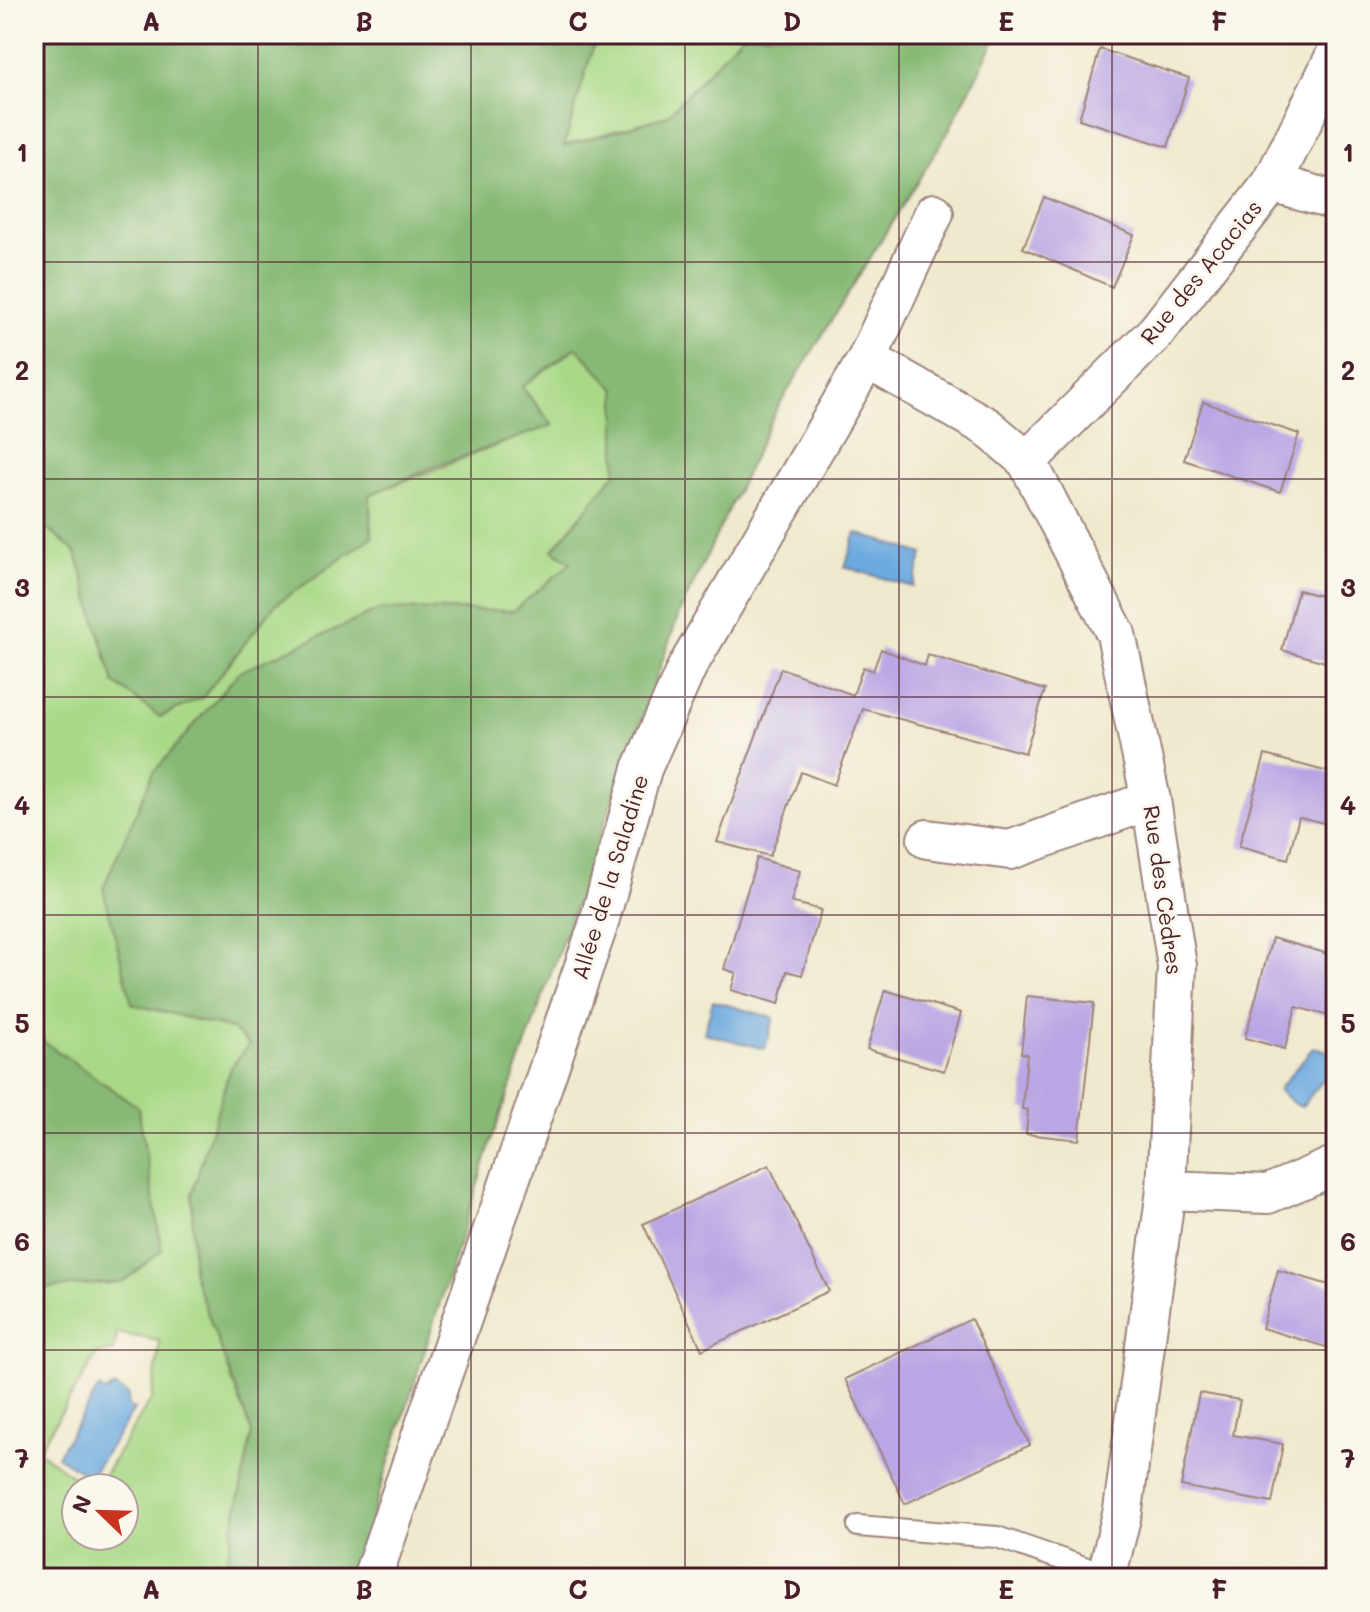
<svg xmlns="http://www.w3.org/2000/svg" width="1370" height="1612" font-family="Mali,sans-serif">
	<style>
		.green { fill: #a9d987; stroke: #7a7c59; stroke-width: 2; fill-rule: evenodd }
		.forest { fill: #86b974; stroke: #686c50; stroke-width: 2 }
		.water { fill: #6daadf; stroke: #5c6485; stroke-width: 2 }
		.building { fill: #b9a6e4 }
		.lines { fill: none; stroke-linecap: round; stroke-linejoin: round }
		.service-casing { stroke: #9c847c; stroke-width: 24 }
		.minor-casing { stroke: #9c847c; stroke-width: 42 }
		.service { stroke: #fff; stroke-width: 20 }
		.minor { stroke: #fff; stroke-width: 38 }
		.grid { fill: none; stroke: #4a1f2b; stroke-width: 2; stroke-opacity: 0.55 }
		.labels { text-anchor: middle; stroke-width: 6; stroke-linejoin: round; paint-order: stroke }
		.street-label { font-size: 22px; fill: #4a1f2b; stroke: #fbf7ec }
		.neatline { fill: none; stroke: #4a1f2b; stroke-width: 3 }
		.grid-label { font-size: 26px; text-anchor: middle; font-weight: bold; fill: #4a1f2b }
	</style>
	<rect width="100%" height="100%" fill="#fbf7ec"/>
	<filter id="ink" filterUnits="userSpaceOnUse"><feTurbulence type="fractalNoise" baseFrequency=".0125" numOctaves="2"/><feDisplacementMap in="SourceGraphic" scale="16" xChannelSelector="R" yChannelSelector="G"/><feConvolveMatrix kernelMatrix="1 2 1 2 8 2 1 2 1" color-interpolation-filters="sRGB"/></filter>
	<filter id="wash" filterUnits="userSpaceOnUse"><feTurbulence type="fractalNoise" baseFrequency=".006" numOctaves="4" result="noise"/><feDisplacementMap in="SourceGraphic" scale="32" xChannelSelector="R" yChannelSelector="G"/><feGaussianBlur stdDeviation="1.8" result="paint"/><feColorMatrix in="noise" values="0 0 0 0 0 0 0 0 0 0 0 0 0 0 0 0 0 1.4 0 .05"/><feComposite in="paint" operator="in"/></filter>
	<g filter="url(#wash)">
		<rect width="100%" height="100%" fill="#efe9cd"/>
		<g class="green">
			<path d="M597,34H743L667,116L563,146Z"/>
			<path d="M577,347L616,390V473L553,550L572,563L513,611L381,609L133,1004L232,1029L249,1044L230,1069L193,1274L252,1433L225,1573L223,1578H34V1289L38,1290L138,1107L34,1035V517L76,553L114,683L203,697L275,605L372,537L369,495L552,424L522,387ZM117,1333L160,1341L152,1398L96,1488H124V1536H76V1488H89L38,1451L97,1354L114,1351Z"/>
		</g>
		<g class="forest">
			<path d="M34,34H597L564,146L667,116L743,34H998L948,132L776,410L679,614L492,1139L352,1578H223L252,1433L193,1274L192,1193L230,1069L249,1044L232,1029L132,1004L103,888L153,773L239,672L381,609L513,611L571,563L553,550L616,473V390L576,347L522,387L553,425L436,466L369,495L372,537L275,605L203,697L160,717L114,683L76,553L34,517Z"/>
			<path d="M34,1035L138,1107L162,1250L123,1282L34,1289Z"/>
		</g>
		<g class="water">
			<path d="M856,533L923,554L913,587L845,567Z"/>
			<path d="M713,1001L774,1018L765,1049L704,1033Z"/>
			<path d="M1318,1048L1336,1054V1065L1302,1106H1297L1279,1091L1280,1087L1312,1049Z"/>
			<path d="M116,1387L128,1395V1406L134,1410L90,1477L57,1456L99,1388L105,1392Z"/>
		</g>
		<g id="blocks">
			<g class="building">
				<path d="M1100,49L1189,78L1168,147L1079,119Z"/>
				<path d="M1044,197L1134,235L1112,287L1023,248Z"/>
				<path d="M1203,402L1299,434L1280,492L1184,460Z"/>
				<path d="M1298,590L1336,600V665L1282,650Z"/>
				<path d="M881,649L925,666L928,655L1045,690L1025,753L863,709L834,785L801,772L770,856L717,842L781,668L853,695L863,667L873,671Z"/>
				<path d="M1265,755L1336,774V826L1299,817L1288,859L1239,846Z"/>
				<path d="M757,858L800,871L791,902L821,910L802,975L787,971L779,1004L731,990L736,973L724,969Z"/>
				<path d="M1272,938L1336,956V1018L1296,1007L1285,1049L1245,1038Z"/>
				<path d="M885,990L961,1013L944,1071L867,1049Z"/>
				<path d="M1027,996L1094,1003L1079,1140L1026,1134L1028,1110L1022,1109L1027,1054L1021,1053Z"/>
				<path d="M769,1165L829,1291L702,1350L643,1224Z"/>
				<path d="M1278,1270L1336,1287V1350L1262,1328Z"/>
				<path d="M971,1319L1030,1445L905,1504L845,1379Z"/>
				<path d="M1199,1393L1240,1400L1233,1435L1283,1444L1272,1503L1181,1486Z"/>
			</g>
		</g>
	</g>
	<g filter="url(#ink)">
		<use href="#blocks" fill-opacity="0" stroke="#9c847c" stroke-width="2"/>
		<g class="lines">
			<defs>
				<path id="service" d="M858,1526L997,1537L1107,1575"/>
				<g id="minor">
					<path d="M1272,183L1336,201"/>
					<path d="M867,359L987,427L1027,461L1116,634L1151,800L1177,966L1166,1190L1123,1510L1106,1578"/>
					<path d="M1027,461L1157,331L1272,183L1336,54"/>
					<path d="M927,839L1010,850L1151,800"/>
					<path d="M1166,1190L1268,1194L1336,1165"/>
					<path d="M372,1578L597,929L642,769L687,667L867,359L934,213"/>
				</g>
			</defs>
			<use href="#service" class="service-casing"/>
			<use href="#minor" class="minor-casing"/>
			<use href="#service" class="service"/>
			<use href="#minor" class="minor"/>
		</g>
	</g>
	<path class="grid" d="M258,34V1578M471,34V1578M685,34V1578M899,34V1578M1112,34V1578M34,262H1336M34,479H1336M34,697H1336M34,915H1336M34,1133H1336M34,1350H1336"/>
	<g class="labels">
		<g class="street-label">
			<text transform="translate(1201 272) rotate(-51)" y="8">Rue des Acacias</text>
			<text transform="translate(610 877) rotate(-73)" y="8">Allée de la Saladine</text>
			<text transform="translate(1163 890) rotate(82)" y="8">Rue des Cèdres</text>
		</g>
	</g>
	<rect width="1370" height="1612" fill="none" stroke="#fbf7ec" stroke-width="88"/>
	<g transform="translate(100 1512) rotate(293)"><circle r="38" fill="#fbf7ec" stroke="#b4a19f" stroke-width="2"/>
	<path d="M0-6L14 30L0 20L-14 30Z" fill="#c8321e"/>
	<text y="-12" font-size="22" font-weight="bold" text-anchor="middle" fill="#4a1f2b">N</text>
	</g>
	<rect x="44" y="44" width="1282" height="1524" class="neatline"/>
	<g class="grid-label">
		<text x="151" y="31">A</text>
		<text x="364" y="31">B</text>
		<text x="578" y="31">C</text>
		<text x="792" y="31">D</text>
		<text x="1006" y="31">E</text>
		<text x="1219" y="31">F</text>
		<text x="22" y="162">1</text>
		<text x="1348" y="162">1</text>
		<text x="22" y="380">2</text>
		<text x="1348" y="380">2</text>
		<text x="22" y="597">3</text>
		<text x="1348" y="597">3</text>
		<text x="22" y="815">4</text>
		<text x="1348" y="815">4</text>
		<text x="22" y="1033">5</text>
		<text x="1348" y="1033">5</text>
		<text x="22" y="1251">6</text>
		<text x="1348" y="1251">6</text>
		<text x="22" y="1468">7</text>
		<text x="1348" y="1468">7</text>
		<text x="151" y="1599">A</text>
		<text x="364" y="1599">B</text>
		<text x="578" y="1599">C</text>
		<text x="792" y="1599">D</text>
		<text x="1006" y="1599">E</text>
		<text x="1219" y="1599">F</text>
	</g>
</svg>
